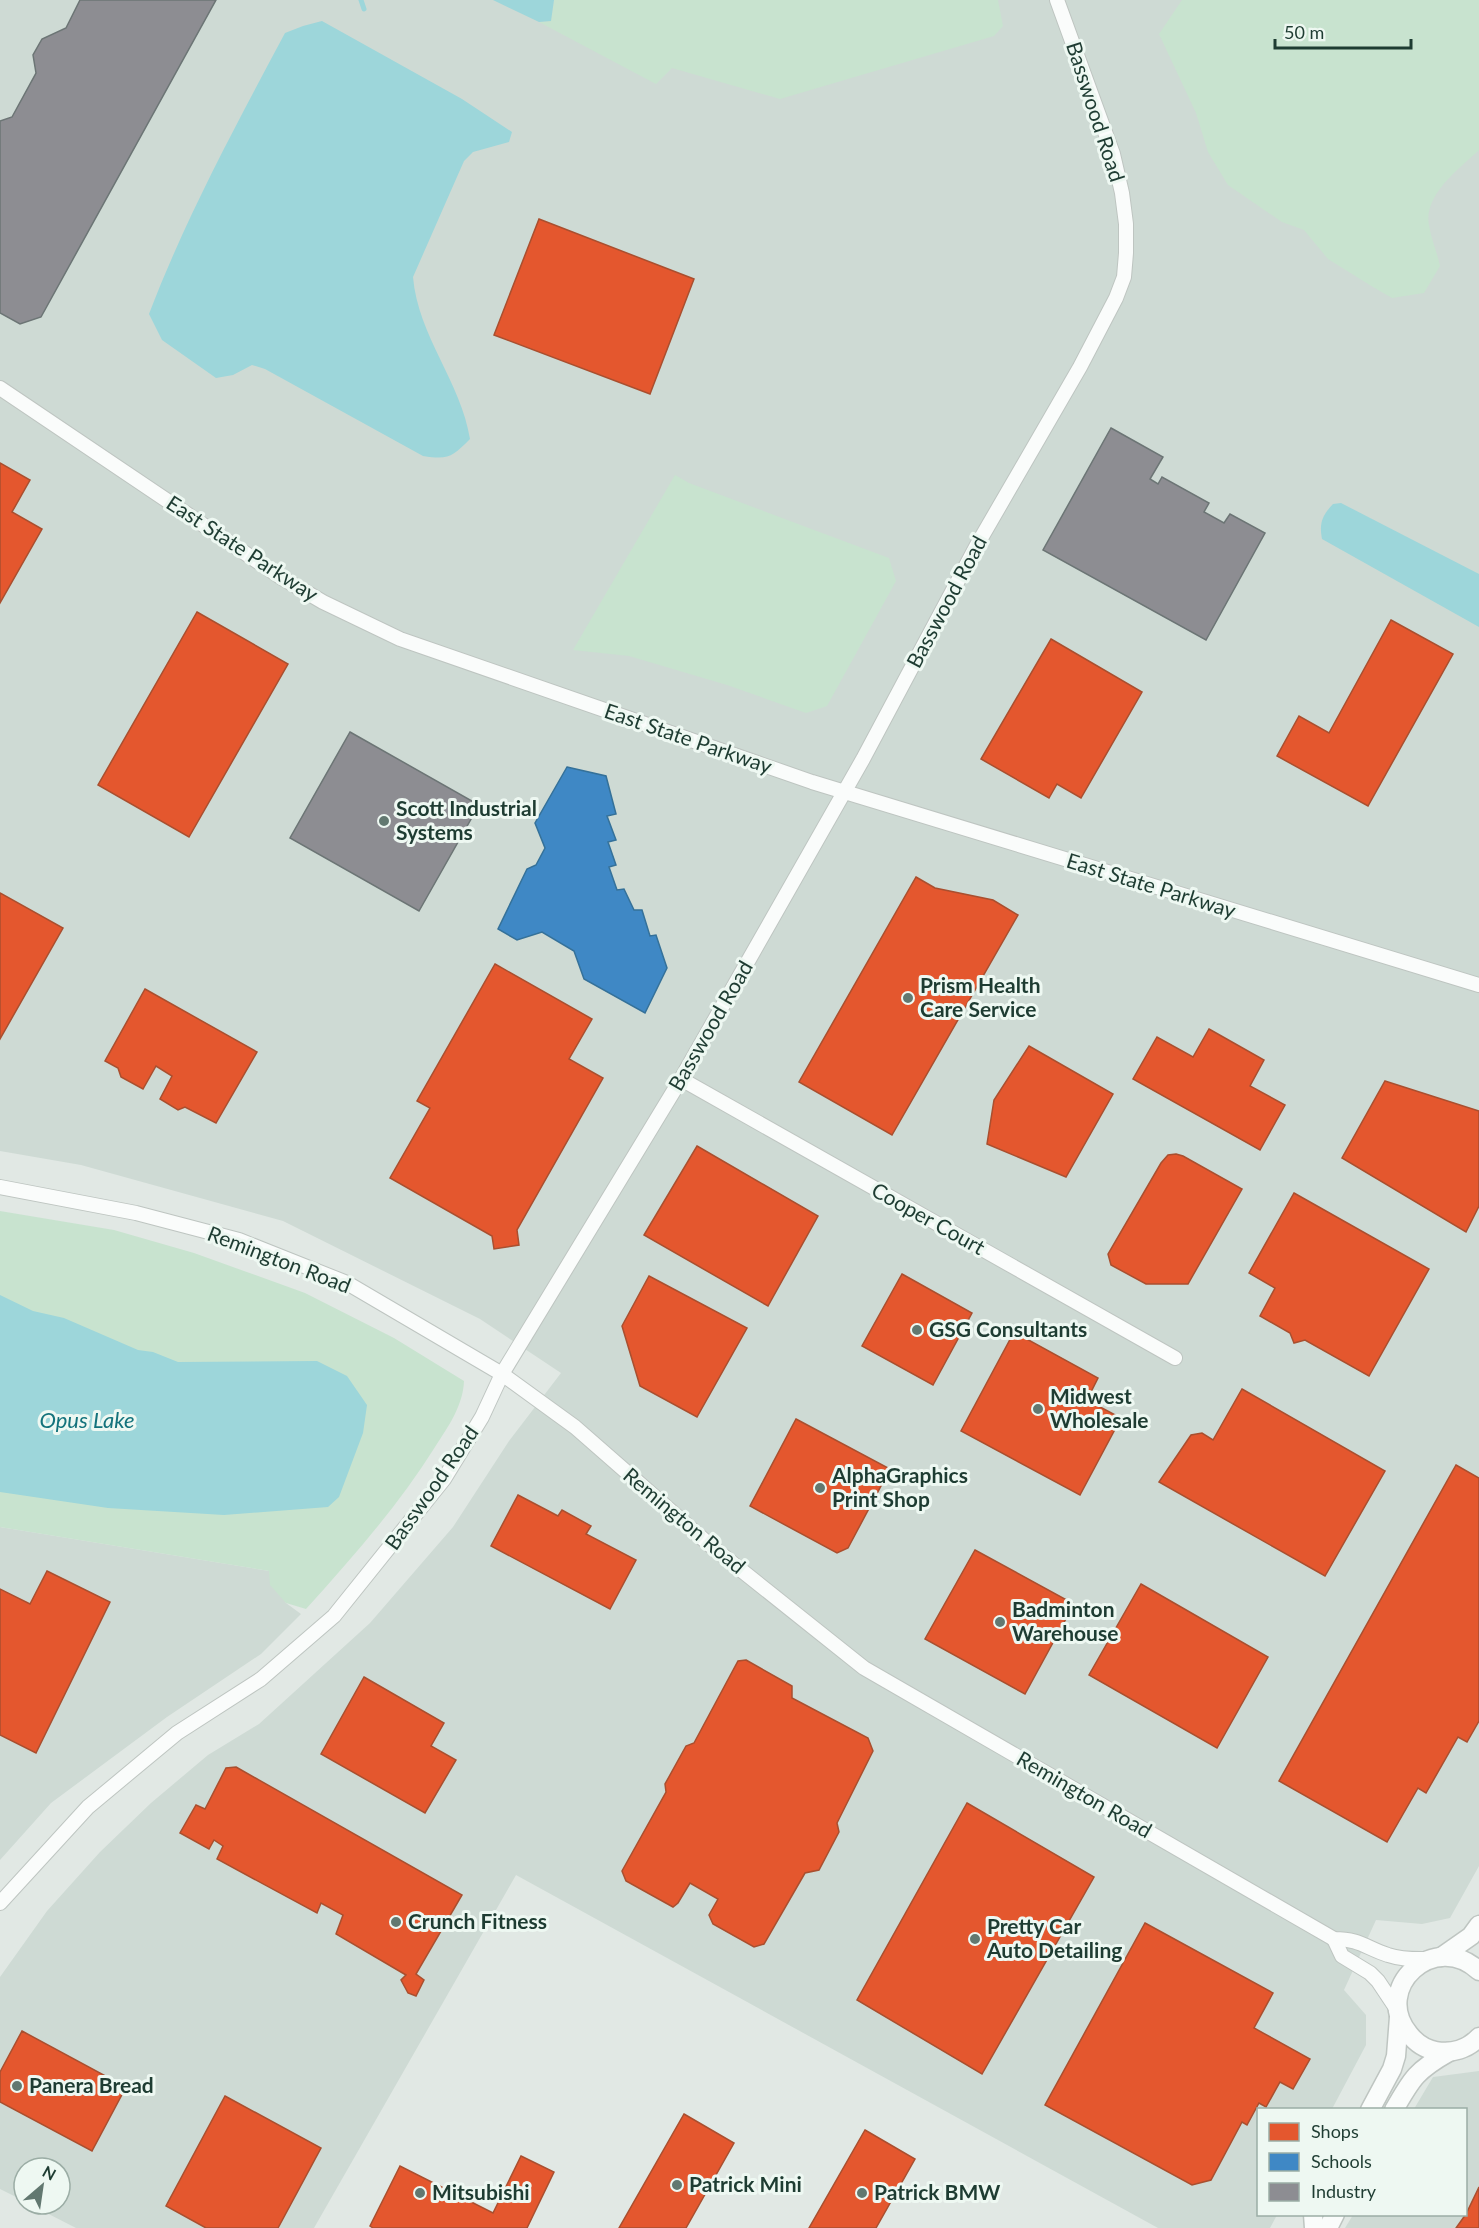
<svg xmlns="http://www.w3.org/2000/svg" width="1479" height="2228" font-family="Lato,sans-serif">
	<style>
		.built { fill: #cedad4 }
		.green { fill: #c8e3cf }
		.water { fill: #9dd6da }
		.shops { fill: #e4572e; stroke: #a94f2f; stroke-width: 1.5 }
		.schools { fill: #3f88c5; stroke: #357199; stroke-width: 1.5 }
		.industry { fill: #8d8d92; stroke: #6c7575; stroke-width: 1.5 }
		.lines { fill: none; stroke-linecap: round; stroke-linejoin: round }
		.stream { stroke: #9dd6da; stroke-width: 5 }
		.minor-casing { stroke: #bec5c1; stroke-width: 16 }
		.tertiary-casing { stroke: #bec5c1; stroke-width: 21 }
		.minor { stroke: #fafcfb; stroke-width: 14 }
		.tertiary { stroke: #fafcfb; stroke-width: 18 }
		.poi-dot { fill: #627870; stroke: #eef8f2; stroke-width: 2 }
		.labels { text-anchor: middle; stroke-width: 6; stroke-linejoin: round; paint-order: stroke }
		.street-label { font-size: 21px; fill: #1e3c32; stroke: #eef8f2 }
		.poi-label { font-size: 21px; font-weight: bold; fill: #1e3c32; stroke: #eef8f2; text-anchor: start }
		.water-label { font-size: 22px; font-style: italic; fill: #14737c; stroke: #eef8f2 }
	</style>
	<rect width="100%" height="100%" fill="#e1e8e4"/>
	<g class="built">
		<path d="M0,0H1479V1866L1450,1918L1422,1924L1376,1920L1344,1990L1366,2015V2045L1332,2109L1258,2110V2214L1277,2215L1270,2228H1158L516,1875L314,2228H76L29,2204H60V2168H24V2201L0,2189V1977L47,1911L100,1852L151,1803L208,1755L259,1724L370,1623L453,1527L509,1441L561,1373L480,1319L283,1221L81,1165L0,1151Z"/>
		<path d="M0,1527L269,1571L286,1603L301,1614L261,1654L167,1717L51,1803L0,1860Z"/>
		<path d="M1479,2071V2228H1345L1353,2215L1466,2214V2110L1414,2109L1433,2077Z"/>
	</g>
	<g class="green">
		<path d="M554,0H998L1003,26L994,36L780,99L672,68L656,84L539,22L551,21Z"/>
		<path d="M1182,0H1479V150C1460,168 1423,195 1429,225C1431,239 1437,252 1440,266L1424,293L1392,298L1373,287L1328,259L1304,230L1282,222L1228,185L1208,152L1196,113L1159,34Z"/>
		<path d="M675,475L689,483L889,558L896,581L827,706L806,713L727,685L629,656L573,650Z"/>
		<path d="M0,1211L114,1230L194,1253L305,1293L394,1338L464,1381C463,1406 448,1427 435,1447C398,1506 352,1558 306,1609L286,1603L270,1585L269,1571L0,1527Z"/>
	</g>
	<g class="water">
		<path d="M493,0H554L551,21L539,22Z"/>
		<path d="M322,21L462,99L512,132L509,142L473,152L464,161L413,277C418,336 461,382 470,439C452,457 449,460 423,456L265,369L252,365L233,375L216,378L162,340L149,314C186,217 236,125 285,33L303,26Z"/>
		<path d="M1341,503L1479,574V627L1322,539C1319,523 1322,516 1333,504Z"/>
		<path d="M0,1295L33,1311L64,1318L138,1350L153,1352L178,1362L317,1361L347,1376L367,1405L363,1433L339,1497L328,1507L224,1515L108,1508L0,1492Z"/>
	</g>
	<g class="shops">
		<path d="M539,219L694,279L650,394L494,335Z"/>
		<path d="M0,463L30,480L12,512L42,529L0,603Z"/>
		<path d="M197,612L288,664L189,837L98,785Z"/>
		<path d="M1391,620L1453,654L1368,806L1277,756L1299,716L1329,733Z"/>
		<path d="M1051,639L1142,692L1081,798L1057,784L1049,798L981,759Z"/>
		<path d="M916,877L935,888L993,900L1018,915L892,1135L799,1082Z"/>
		<path d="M0,893L63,928L0,1039Z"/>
		<path d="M495,964L592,1019L569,1059L603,1078L517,1230L519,1245L494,1249L492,1236L390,1178L430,1108L417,1101Z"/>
		<path d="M145,989L257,1052L216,1123L185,1107L178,1110L160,1099L172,1076L156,1066L143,1089L121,1077L118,1068L105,1061Z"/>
		<path d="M1209,1029L1264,1060L1250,1086L1285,1105L1260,1150L1133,1079L1157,1037L1193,1057Z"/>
		<path d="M1029,1046L1113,1094L1066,1177L987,1144L994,1100Z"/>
		<path d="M1385,1081L1479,1111V1206L1466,1232L1342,1158Z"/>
		<path d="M697,1146L818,1216L768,1306L644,1235Z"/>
		<path d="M1176,1154L1183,1156L1242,1189L1188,1284H1146L1111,1265L1108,1254L1161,1163L1168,1155Z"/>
		<path d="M1294,1193L1429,1269L1369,1376L1305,1340L1294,1343L1290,1333L1260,1316L1275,1288L1249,1273Z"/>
		<path d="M902,1274L972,1313L933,1385L862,1346Z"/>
		<path d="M649,1276L747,1328L697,1417L640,1386L622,1326Z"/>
		<path d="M1014,1332L1098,1378L1087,1400L1121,1418L1080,1495L961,1431Z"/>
		<path d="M1242,1389L1385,1471L1325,1576L1159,1482L1191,1435L1202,1433L1213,1440Z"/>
		<path d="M796,1419L890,1469L848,1548L837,1553L750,1506Z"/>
		<path d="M1456,1465L1479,1478V1721L1467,1742L1458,1737L1426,1793L1418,1788L1387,1842L1279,1781Z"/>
		<path d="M518,1495L558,1516L562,1510L591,1526L586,1534L636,1560L610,1609L491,1546Z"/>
		<path d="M975,1550L1074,1604L1025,1694L925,1639Z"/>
		<path d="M47,1571L110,1602L36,1753L0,1735V1589L30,1604Z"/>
		<path d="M1141,1584L1268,1657L1217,1748L1089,1675Z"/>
		<path d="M746,1660L792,1686V1698L868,1738L873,1751L837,1823L839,1832L819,1870L805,1873L764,1944L754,1947L713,1924L709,1915L718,1899L690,1883L678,1903L673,1907L626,1881L622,1871L666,1792L665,1784L686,1746L694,1743L738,1661Z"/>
		<path d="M364,1677L444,1723L431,1746L456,1760L425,1813L321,1754Z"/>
		<path d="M236,1767L462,1895L416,1974L424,1980L416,1996L408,1993L401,1980L406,1975L336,1934L343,1915L321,1903L317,1913L217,1859L223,1846L214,1840L209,1849L180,1833L196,1805L205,1809L226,1768Z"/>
		<path d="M967,1803L1094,1877L982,2074L857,2000Z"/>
		<path d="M1145,1923L1273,1993L1254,2028L1310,2059L1293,2089L1280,2082L1266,2107L1259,2103L1247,2125L1242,2122L1211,2180L1192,2185L1045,2105Z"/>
		<path d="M22,2031L126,2087L92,2151L0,2102V2072Z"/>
		<path d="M225,2096L321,2148L278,2228H206L166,2206Z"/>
		<path d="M684,2114L734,2143L686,2228H619Z"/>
		<path d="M865,2130L915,2159L876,2228H809Z"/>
		<path d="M521,2156L554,2172L527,2228H373L370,2226L400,2166L493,2213Z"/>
		<path d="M1479,2187V2228H1456L1466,2214Z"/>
	</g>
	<path class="schools" d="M567,767L606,776L616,814L607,816L616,840L608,842L616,865L609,867L617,890L624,889L634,910H642L650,936L656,935L667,968L645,1013L584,979L574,951L542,932L517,940L498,929L527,869L536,865L545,848L535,823Z"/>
	<g class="industry">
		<path d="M80,0H216L41,317L20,324L0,313V121L12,117L36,73L33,55L42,39L66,28Z"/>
		<path d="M1111,428L1163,457L1150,479L1158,484L1162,477L1209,503L1204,512L1224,523L1230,514L1265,533L1206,640L1043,550Z"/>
		<path d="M350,732L479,805L419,911L290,838Z"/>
	</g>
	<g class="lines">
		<path class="stream" d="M361,0L364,9"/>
		<defs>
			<g id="minor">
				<path d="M0,388L282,578L323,602L400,639L812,782L1479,985"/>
				<path d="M681,1079L1175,1358"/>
				<path d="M0,1187L136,1213L239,1240L347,1283L502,1374L575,1427L711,1546L864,1668L1334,1939C1360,1939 1366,1948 1388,1955C1402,1960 1417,1959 1431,1959"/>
				<path d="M0,1903L88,1807L177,1733L261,1679L334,1616L444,1479L482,1417L502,1374L681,1079L863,759L977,545L1080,367L1116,298L1124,277L1126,253V224L1122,193L1113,154L1057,0"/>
				<path d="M1334,1939L1342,1956L1370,1973L1378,1981L1398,2011"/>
			</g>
			<g id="tertiary">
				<path d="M1441,1957L1471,1936L1479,1925"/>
				<path d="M1479,1971C1435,1929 1371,1988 1409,2034C1416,2043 1425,2049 1436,2051C1452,2054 1468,2049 1479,2037"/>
				<path d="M1370,2110L1392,2069L1396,2056L1399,2017"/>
				<path d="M1394,2110C1412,2078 1417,2070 1449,2052"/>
				<path d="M1313,2214L1314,2228"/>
				<path d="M1325,2228L1329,2226L1335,2214"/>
			</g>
		</defs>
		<use href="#minor" class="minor-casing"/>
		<use href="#tertiary" class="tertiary-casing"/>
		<use href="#minor" class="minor"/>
		<use href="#tertiary" class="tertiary"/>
	</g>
	<g class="poi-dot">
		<circle cx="384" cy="821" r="6"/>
		<circle cx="908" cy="998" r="6"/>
		<circle cx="917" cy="1330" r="6"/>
		<circle cx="1038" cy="1409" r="6"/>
		<circle cx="820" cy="1488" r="6"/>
		<circle cx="1000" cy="1622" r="6"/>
		<circle cx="396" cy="1922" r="6"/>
		<circle cx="975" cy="1939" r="6"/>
		<circle cx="17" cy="2086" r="6"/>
		<circle cx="677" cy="2185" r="6"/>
		<circle cx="420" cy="2193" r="6"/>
		<circle cx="862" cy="2193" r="6"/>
	</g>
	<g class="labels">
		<g class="street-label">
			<text transform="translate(1095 112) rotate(72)" y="7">Basswood Road</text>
			<text transform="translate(242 549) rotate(33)" y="7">East State Parkway</text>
			<text transform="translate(947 602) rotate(-62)" y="7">Basswood Road</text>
			<text transform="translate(688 739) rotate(19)" y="7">East State Parkway</text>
			<text transform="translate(1151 886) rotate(17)" y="7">East State Parkway</text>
			<text transform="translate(711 1026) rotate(-60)" y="7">Basswood Road</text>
			<text transform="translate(928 1219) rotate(29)" y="7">Cooper Court</text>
			<text transform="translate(279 1260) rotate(21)" y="7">Remington Road</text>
			<text transform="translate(432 1488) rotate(-55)" y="7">Basswood Road</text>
			<text transform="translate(684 1521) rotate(40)" y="7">Remington Road</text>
			<text transform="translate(1084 1795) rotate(30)" y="7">Remington Road</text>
		</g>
		<g class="poi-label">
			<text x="396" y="816">Scott Industrial<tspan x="396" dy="24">Systems</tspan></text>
			<text x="920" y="993">Prism Health<tspan x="920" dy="24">Care Service</tspan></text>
			<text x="929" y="1337">GSG Consultants</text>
			<text x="1050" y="1404">Midwest<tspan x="1050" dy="24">Wholesale</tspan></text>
			<text x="832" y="1483">AlphaGraphics<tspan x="832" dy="24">Print Shop</tspan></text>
			<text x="1012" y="1617">Badminton<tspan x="1012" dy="24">Warehouse</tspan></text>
			<text x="408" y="1929">Crunch Fitness</text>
			<text x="987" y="1934">Pretty Car<tspan x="987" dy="24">Auto Detailing</tspan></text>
			<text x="29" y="2093">Panera Bread</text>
			<text x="689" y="2192">Patrick Mini</text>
			<text x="432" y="2200">Mitsubishi</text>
			<text x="874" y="2200">Patrick BMW</text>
		</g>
		<g class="water-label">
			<text x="87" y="1428">Opus Lake</text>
		</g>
	</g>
	<rect x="1257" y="2108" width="210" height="108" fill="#eef8f2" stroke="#9bada5" stroke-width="1.5"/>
	<rect x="1269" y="2123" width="30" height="18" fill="#e4572e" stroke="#9bada5" stroke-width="1.5"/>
	<text x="1311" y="2138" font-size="18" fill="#1e3c32">Shops</text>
	<rect x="1269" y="2153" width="30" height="18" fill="#3f88c5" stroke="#9bada5" stroke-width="1.5"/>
	<text x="1311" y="2168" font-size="18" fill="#1e3c32">Schools</text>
	<rect x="1269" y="2183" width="30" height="18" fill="#8d8d92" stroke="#9bada5" stroke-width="1.5"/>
	<text x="1311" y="2198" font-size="18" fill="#1e3c32">Industry</text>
	<g transform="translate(42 2186) rotate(29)"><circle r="28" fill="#eef8f2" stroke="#9bada5" stroke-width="1.5"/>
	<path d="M0-4.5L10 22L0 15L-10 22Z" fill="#627870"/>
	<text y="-9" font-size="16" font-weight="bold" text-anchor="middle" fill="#1e3c32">N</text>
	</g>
	<path d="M1275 39v9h136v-9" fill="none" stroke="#1e3c32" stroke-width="3"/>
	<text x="1284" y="39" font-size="18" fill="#1e3c32" stroke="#eef8f2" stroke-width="4.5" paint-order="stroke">50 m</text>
</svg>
